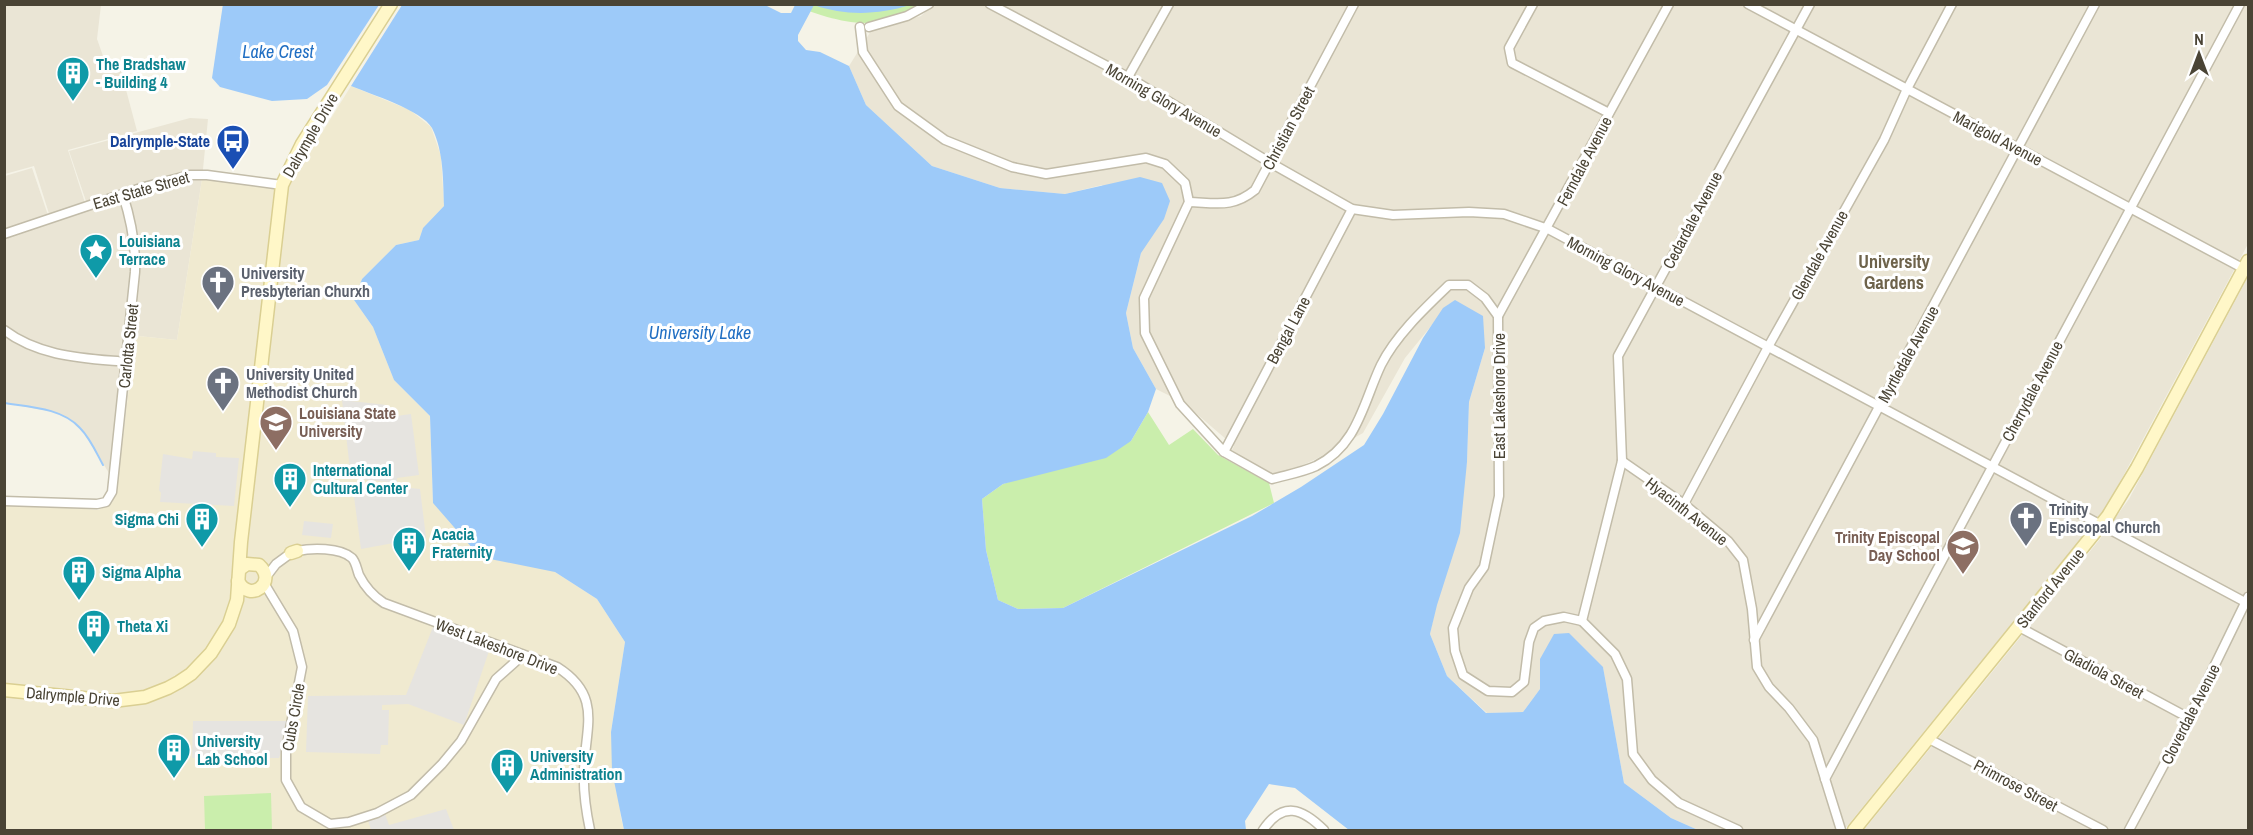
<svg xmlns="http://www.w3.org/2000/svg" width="2253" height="835" font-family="'Archivo Narrow',sans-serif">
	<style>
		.residential { fill: #eae5d5 }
		.education { fill: #f0ead0 }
		.green { fill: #caeeac }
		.parking { fill: #e6e4e0 }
		.water { fill: #9dcaf9 }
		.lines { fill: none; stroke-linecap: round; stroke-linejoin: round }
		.stream { stroke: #9dcaf9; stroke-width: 2 }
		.street-casing { stroke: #c2bca9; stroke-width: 11 }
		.secondary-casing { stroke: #dacf92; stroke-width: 15 }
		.street { stroke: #fff; stroke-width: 8 }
		.secondary { stroke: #fff7c8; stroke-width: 12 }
		.labels { text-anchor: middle; stroke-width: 6; stroke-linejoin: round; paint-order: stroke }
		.culture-label { font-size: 16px; font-weight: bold; fill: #0d838f; stroke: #fff; text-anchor: start }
		.street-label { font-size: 16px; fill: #4a4435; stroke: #fff }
		.transit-label { font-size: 16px; font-weight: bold; fill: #164399; stroke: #fff; text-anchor: end }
		.worship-label { font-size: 16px; font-weight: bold; fill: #5b616d; stroke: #fff; text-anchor: start }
		.education-label { font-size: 16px; font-weight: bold; fill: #785e54; stroke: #fff; text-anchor: start }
		.water-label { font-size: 18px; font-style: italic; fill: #216fc3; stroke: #fff }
		.neighbourhood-label { font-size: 18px; font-weight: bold; fill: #6e634b; stroke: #fff }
	</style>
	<rect width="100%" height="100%" fill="#f5f3e7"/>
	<g class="residential">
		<path d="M934,4L2248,5V244L2107,506L1844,830H1698L1671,818L1624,783L1603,667L1540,659V689L1523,712L1487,713L1447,676L1430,634L1467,462L1469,402L1485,348L1449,304L1405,358L1363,433L1316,459L1272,479L1232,450L1234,446L1184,403L1156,389L1133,348L1126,313L1141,253L1102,185L1065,194L1000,188L932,166L866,105L849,66L871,31L921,16Z"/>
		<path d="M5,5H101L97,39L108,70L121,71L137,131L68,150L87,209L51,220L34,166L5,174Z"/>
		<path d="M190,118L208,119L202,179L177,340L138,336L135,338L117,486L81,428L69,419L54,412L5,403V176L32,168L50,221L89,210L69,151Z"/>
		<path d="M2248,277V830H1864L2100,539L2129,499Z"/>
	</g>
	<path class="education" d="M351,86L410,110L431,127L441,156L444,206L423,228L419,240L396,245L362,279L354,300L373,327L394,380L430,416L433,503L555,572L597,599L625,642L611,732L621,818L624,830H5L4,503L98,510L112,503L117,486L135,338L138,336L177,340L202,179L266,187L290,184Z"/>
	<g class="green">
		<path d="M794,5H928C913,14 884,21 866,23C846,24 811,13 794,5Z"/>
		<path d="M1148,412L1169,445L1193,429L1218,455L1269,483L1274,503L1063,608L1018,609L998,600L986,550L982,499L1003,484L1131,441Z"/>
		<path d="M271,793L272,830H205L204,796Z"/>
	</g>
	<g class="parking">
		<path d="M342,400L387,405L389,417L411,414L419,475L397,478V483L351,478Z"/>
		<path d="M193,451L216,453V457L239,458L234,506L160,502L161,493L159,490L163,454L192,459Z"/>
		<path d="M352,482L420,489L426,537L361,549Z"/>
		<path d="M304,521L333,524L331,538L302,535Z"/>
		<path d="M433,627L490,648L464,725L408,704L382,705V710H389L388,745H381L380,754L306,752L308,696L406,695Z"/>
		<path d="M193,721H293L279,758H192Z"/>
		<path d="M446,809L454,830H371L368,820L385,814L389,825Z"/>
	</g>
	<g class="water">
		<path d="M223,4H379V5L327,85L307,99L272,101L220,87L212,78Z"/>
		<path d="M765,5L781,13H791L795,5H910C878,15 845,16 814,5L798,35V41L806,50L820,52L849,66L866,105L932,166L1000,188L1065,194L1140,177L1162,183L1170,201L1164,219L1141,253L1126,313L1133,348L1156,389L1148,412L1131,441L1106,458L1003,484L982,499L986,550L998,600L1018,609L1063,608L1252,516L1301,487L1364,445L1383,414L1423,338L1443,308L1455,300L1483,316L1485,348L1469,402L1467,462L1460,533L1437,605L1430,634L1447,676L1486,713L1523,712L1540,689V659L1554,634L1569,633L1603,667L1624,783L1671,818L1698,830H1349L1295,788L1269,784L1245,821L1246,830H624L612,771L611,732L625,642L597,599L555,572L480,557L433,503L430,416L394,380L373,327L354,300L362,279L396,245L419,240L423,228L444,206C443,181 444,152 432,128C422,110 370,94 351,86L402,5Z"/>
	</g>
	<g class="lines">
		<path class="stream" d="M4,403C30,407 62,408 80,428C90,438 96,452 103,465"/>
		<defs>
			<g id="street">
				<path d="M990,4L1128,77L1269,162L1352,209L1393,215L1469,212L1504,214L1548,229L2245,602"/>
				<path d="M1533,4L1509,48L1512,63L1609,113"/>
				<path d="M1748,4L2248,271"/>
				<path d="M860,27L863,52L898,106L945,140L1012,167L1046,174L1146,158L1165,164L1185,183L1189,202L1144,298L1145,333L1180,404L1224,452L1272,479C1286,475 1303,472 1316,466C1358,445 1363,403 1381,365C1396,335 1425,308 1449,285H1468L1485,298L1498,316L1499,496L1484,567L1469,588L1453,628L1455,651L1463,675L1488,691L1512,692L1524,682L1529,642L1534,628L1544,621L1564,617L1582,621L1615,654L1627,679L1633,754L1652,780L1679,803L1738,830"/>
				<path d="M869,27L907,16L929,4"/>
				<path d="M1128,77L1169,4"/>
				<path d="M1189,202C1217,203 1233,208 1255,190L1354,4"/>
				<path d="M4,234L144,187L190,175H207L282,185"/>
				<path d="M1498,316L1669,4"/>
				<path d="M4,330C40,357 83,358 126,362"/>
				<path d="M1224,452L1352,209"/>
				<path d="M1622,461L1684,504L1728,541L1743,560L1752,609L1757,667L1769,687L1789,708L1813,740L1841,830"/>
				<path d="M4,501L97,504L106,502L112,492L135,272C136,245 131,220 123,195"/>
				<path d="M1684,504L1768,347L1884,140L1907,89L1952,4"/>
				<path d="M297,551C311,548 340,547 352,558C356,562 357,570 359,575C365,587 373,596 384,603L557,667C603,696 585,727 584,771C583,791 586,811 590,830"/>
				<path d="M266,577L276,564L291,553"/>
				<path d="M264,583L293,631L302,667L286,750V780L301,807L330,824L349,822L377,813L411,795L442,764L461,741L496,679L523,655"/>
				<path d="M1582,621L1622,461L1618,356L1810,4"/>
				<path d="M2019,627L2189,718"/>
				<path d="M1754,640L2095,4"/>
				<path d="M1929,739L2103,830"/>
				<path d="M1825,779L2240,4"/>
				<path d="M1263,830C1283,801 1302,808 1324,830"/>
				<path d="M2129,830L2189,718L2248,597"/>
			</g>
			<g id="secondary">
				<path d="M291,553L297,551"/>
				<path d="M238,581C250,604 278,582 259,565L247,564L240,569"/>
				<path d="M4,690L113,701L145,697L168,688L179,682L191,674L211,653L229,624L237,600L241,542L282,185L302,144L391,4"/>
				<path d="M1854,830L2108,516L2137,468L2248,261"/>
			</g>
		</defs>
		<use href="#street" class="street-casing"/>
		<use href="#secondary" class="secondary-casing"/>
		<use href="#street" class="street"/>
		<use href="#secondary" class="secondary"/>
	</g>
	<defs>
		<symbol id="building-pin" viewBox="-11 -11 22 30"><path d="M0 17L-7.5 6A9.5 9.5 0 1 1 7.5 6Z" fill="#0f9aa8" stroke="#fff"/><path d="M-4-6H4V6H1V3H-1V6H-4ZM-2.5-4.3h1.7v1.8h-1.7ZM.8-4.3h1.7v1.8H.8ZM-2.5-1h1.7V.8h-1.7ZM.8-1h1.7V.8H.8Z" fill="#fff"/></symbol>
		<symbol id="bus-pin" viewBox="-11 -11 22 30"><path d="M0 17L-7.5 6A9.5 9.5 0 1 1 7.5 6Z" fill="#1a4fb4" stroke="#fff"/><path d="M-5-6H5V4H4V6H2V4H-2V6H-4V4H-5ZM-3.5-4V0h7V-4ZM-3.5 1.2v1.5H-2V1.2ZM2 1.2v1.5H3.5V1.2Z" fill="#fff"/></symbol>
		<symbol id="sight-pin" viewBox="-11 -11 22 30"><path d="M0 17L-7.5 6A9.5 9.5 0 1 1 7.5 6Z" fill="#0f9aa8" stroke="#fff"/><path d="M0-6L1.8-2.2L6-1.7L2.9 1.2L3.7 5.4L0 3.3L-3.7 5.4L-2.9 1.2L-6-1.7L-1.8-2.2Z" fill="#fff"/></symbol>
		<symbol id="church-pin" viewBox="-11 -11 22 30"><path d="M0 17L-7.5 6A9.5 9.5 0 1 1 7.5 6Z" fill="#6b7280" stroke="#fff"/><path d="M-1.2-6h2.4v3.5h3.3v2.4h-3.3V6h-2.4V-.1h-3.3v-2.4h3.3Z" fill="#fff"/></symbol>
		<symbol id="university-pin" viewBox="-11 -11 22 30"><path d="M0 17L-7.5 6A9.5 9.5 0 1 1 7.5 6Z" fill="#8d6e63" stroke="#fff"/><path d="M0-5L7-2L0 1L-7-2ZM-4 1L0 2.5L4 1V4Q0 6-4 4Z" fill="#fff"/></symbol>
		<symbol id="school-pin" viewBox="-11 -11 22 30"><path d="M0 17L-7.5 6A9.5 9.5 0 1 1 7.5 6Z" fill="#8d6e63" stroke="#fff"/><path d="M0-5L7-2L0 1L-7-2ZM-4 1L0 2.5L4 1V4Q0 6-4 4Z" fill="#fff"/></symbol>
	</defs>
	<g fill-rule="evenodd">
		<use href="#building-pin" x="54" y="54" width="38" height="52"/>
		<use href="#bus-pin" x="214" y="122" width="38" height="52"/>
		<use href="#sight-pin" x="77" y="231" width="38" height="52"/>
		<use href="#church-pin" x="199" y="263" width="38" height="52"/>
		<use href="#church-pin" x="204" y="364" width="38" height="52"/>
		<use href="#university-pin" x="257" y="403" width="38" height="52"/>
		<use href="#building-pin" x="271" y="460" width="38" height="52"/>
		<use href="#church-pin" x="2007" y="499" width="38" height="52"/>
		<use href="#building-pin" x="183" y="500" width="38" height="52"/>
		<use href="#building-pin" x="390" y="524" width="38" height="52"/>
		<use href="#school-pin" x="1944" y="527" width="38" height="52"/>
		<use href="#building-pin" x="60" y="553" width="38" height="52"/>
		<use href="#building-pin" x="75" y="607" width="38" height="52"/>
		<use href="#building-pin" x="155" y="731" width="38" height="52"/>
		<use href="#building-pin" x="488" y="746" width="38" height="52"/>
	</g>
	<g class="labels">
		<g class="culture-label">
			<text x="96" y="70">The Bradshaw<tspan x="96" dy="18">- Building 4</tspan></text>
			<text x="119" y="247">Louisiana<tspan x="119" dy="18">Terrace</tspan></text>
			<text x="313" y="476">International<tspan x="313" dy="18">Cultural Center</tspan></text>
			<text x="179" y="525" text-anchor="end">Sigma Chi</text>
			<text x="432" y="540">Acacia<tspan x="432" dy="18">Fraternity</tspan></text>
			<text x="102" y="578">Sigma Alpha</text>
			<text x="117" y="632">Theta Xi</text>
			<text x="197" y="747">University<tspan x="197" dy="18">Lab School</tspan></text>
			<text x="530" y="762">University<tspan x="530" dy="18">Administration</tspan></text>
		</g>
		<g class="street-label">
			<text transform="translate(1164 100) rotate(30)" y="6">Morning Glory Avenue</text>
			<text transform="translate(1288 128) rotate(-62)" y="6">Christian Street</text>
			<text transform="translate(310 135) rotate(-60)" y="6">Dalrymple Drive</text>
			<text transform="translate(1998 138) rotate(28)" y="6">Marigold Avenue</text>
			<text transform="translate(1584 161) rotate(-62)" y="6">Ferndale Avenue</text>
			<text transform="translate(141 190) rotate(-16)" y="6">East State Street</text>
			<text transform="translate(1692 220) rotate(-62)" y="6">Cedardale Avenue</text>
			<text transform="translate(1819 255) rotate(-61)" y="6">Glendale Avenue</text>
			<text transform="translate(1626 271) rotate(28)" y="6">Morning Glory Avenue</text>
			<text transform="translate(1288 330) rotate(-62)" y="6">Bengal Lane</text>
			<text transform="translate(128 346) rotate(-84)" y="6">Carlotta Street</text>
			<text transform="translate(1908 354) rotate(-61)" y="6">Myrtledale Avenue</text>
			<text transform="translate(2032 391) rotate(-62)" y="6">Cherrydale Avenue</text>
			<text transform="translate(1499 396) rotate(-90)" y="6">East Lakeshore Drive</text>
			<text transform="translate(1687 511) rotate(38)" y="6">Hyacinth Avenue</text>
			<text transform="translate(2050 588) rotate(-51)" y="6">Stanford Avenue</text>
			<text transform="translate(497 646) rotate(21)" y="6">West Lakeshore Drive</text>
			<text transform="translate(2104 673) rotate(28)" y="6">Gladiola Street</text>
			<text transform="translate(73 696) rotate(5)" y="6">Dalrymple Drive</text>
			<text transform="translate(2190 714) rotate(-63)" y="6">Cloverdale Avenue</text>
			<text transform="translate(293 717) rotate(-80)" y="6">Cubs Circle</text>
			<text transform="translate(2016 785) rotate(28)" y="6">Primrose Street</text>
		</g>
		<g class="transit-label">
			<text x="210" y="147">Dalrymple-State</text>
		</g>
		<g class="worship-label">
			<text x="241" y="279">University<tspan x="241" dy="18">Presbyterian Churxh</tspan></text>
			<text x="246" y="380">University United<tspan x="246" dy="18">Methodist Church</tspan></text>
			<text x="2049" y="515">Trinity<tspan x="2049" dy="18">Episcopal Church</tspan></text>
		</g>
		<g class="education-label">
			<text x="299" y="419">Louisiana State<tspan x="299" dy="18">University</tspan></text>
			<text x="1940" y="543" text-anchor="end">Trinity Episcopal<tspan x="1940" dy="18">Day School</tspan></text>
		</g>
		<g class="water-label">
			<text x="278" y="58">Lake Crest</text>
			<text x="700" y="339">University Lake</text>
		</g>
		<g class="neighbourhood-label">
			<text x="1894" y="268">University<tspan x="1894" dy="21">Gardens</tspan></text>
		</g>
	</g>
	<rect width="2253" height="835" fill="none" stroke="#4a4435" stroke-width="12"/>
	<g transform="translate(2199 54)" stroke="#ffffff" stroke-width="4.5" paint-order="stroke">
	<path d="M0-4.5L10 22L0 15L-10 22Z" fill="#4a4435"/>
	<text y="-9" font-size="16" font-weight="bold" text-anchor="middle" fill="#4a4435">N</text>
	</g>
</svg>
